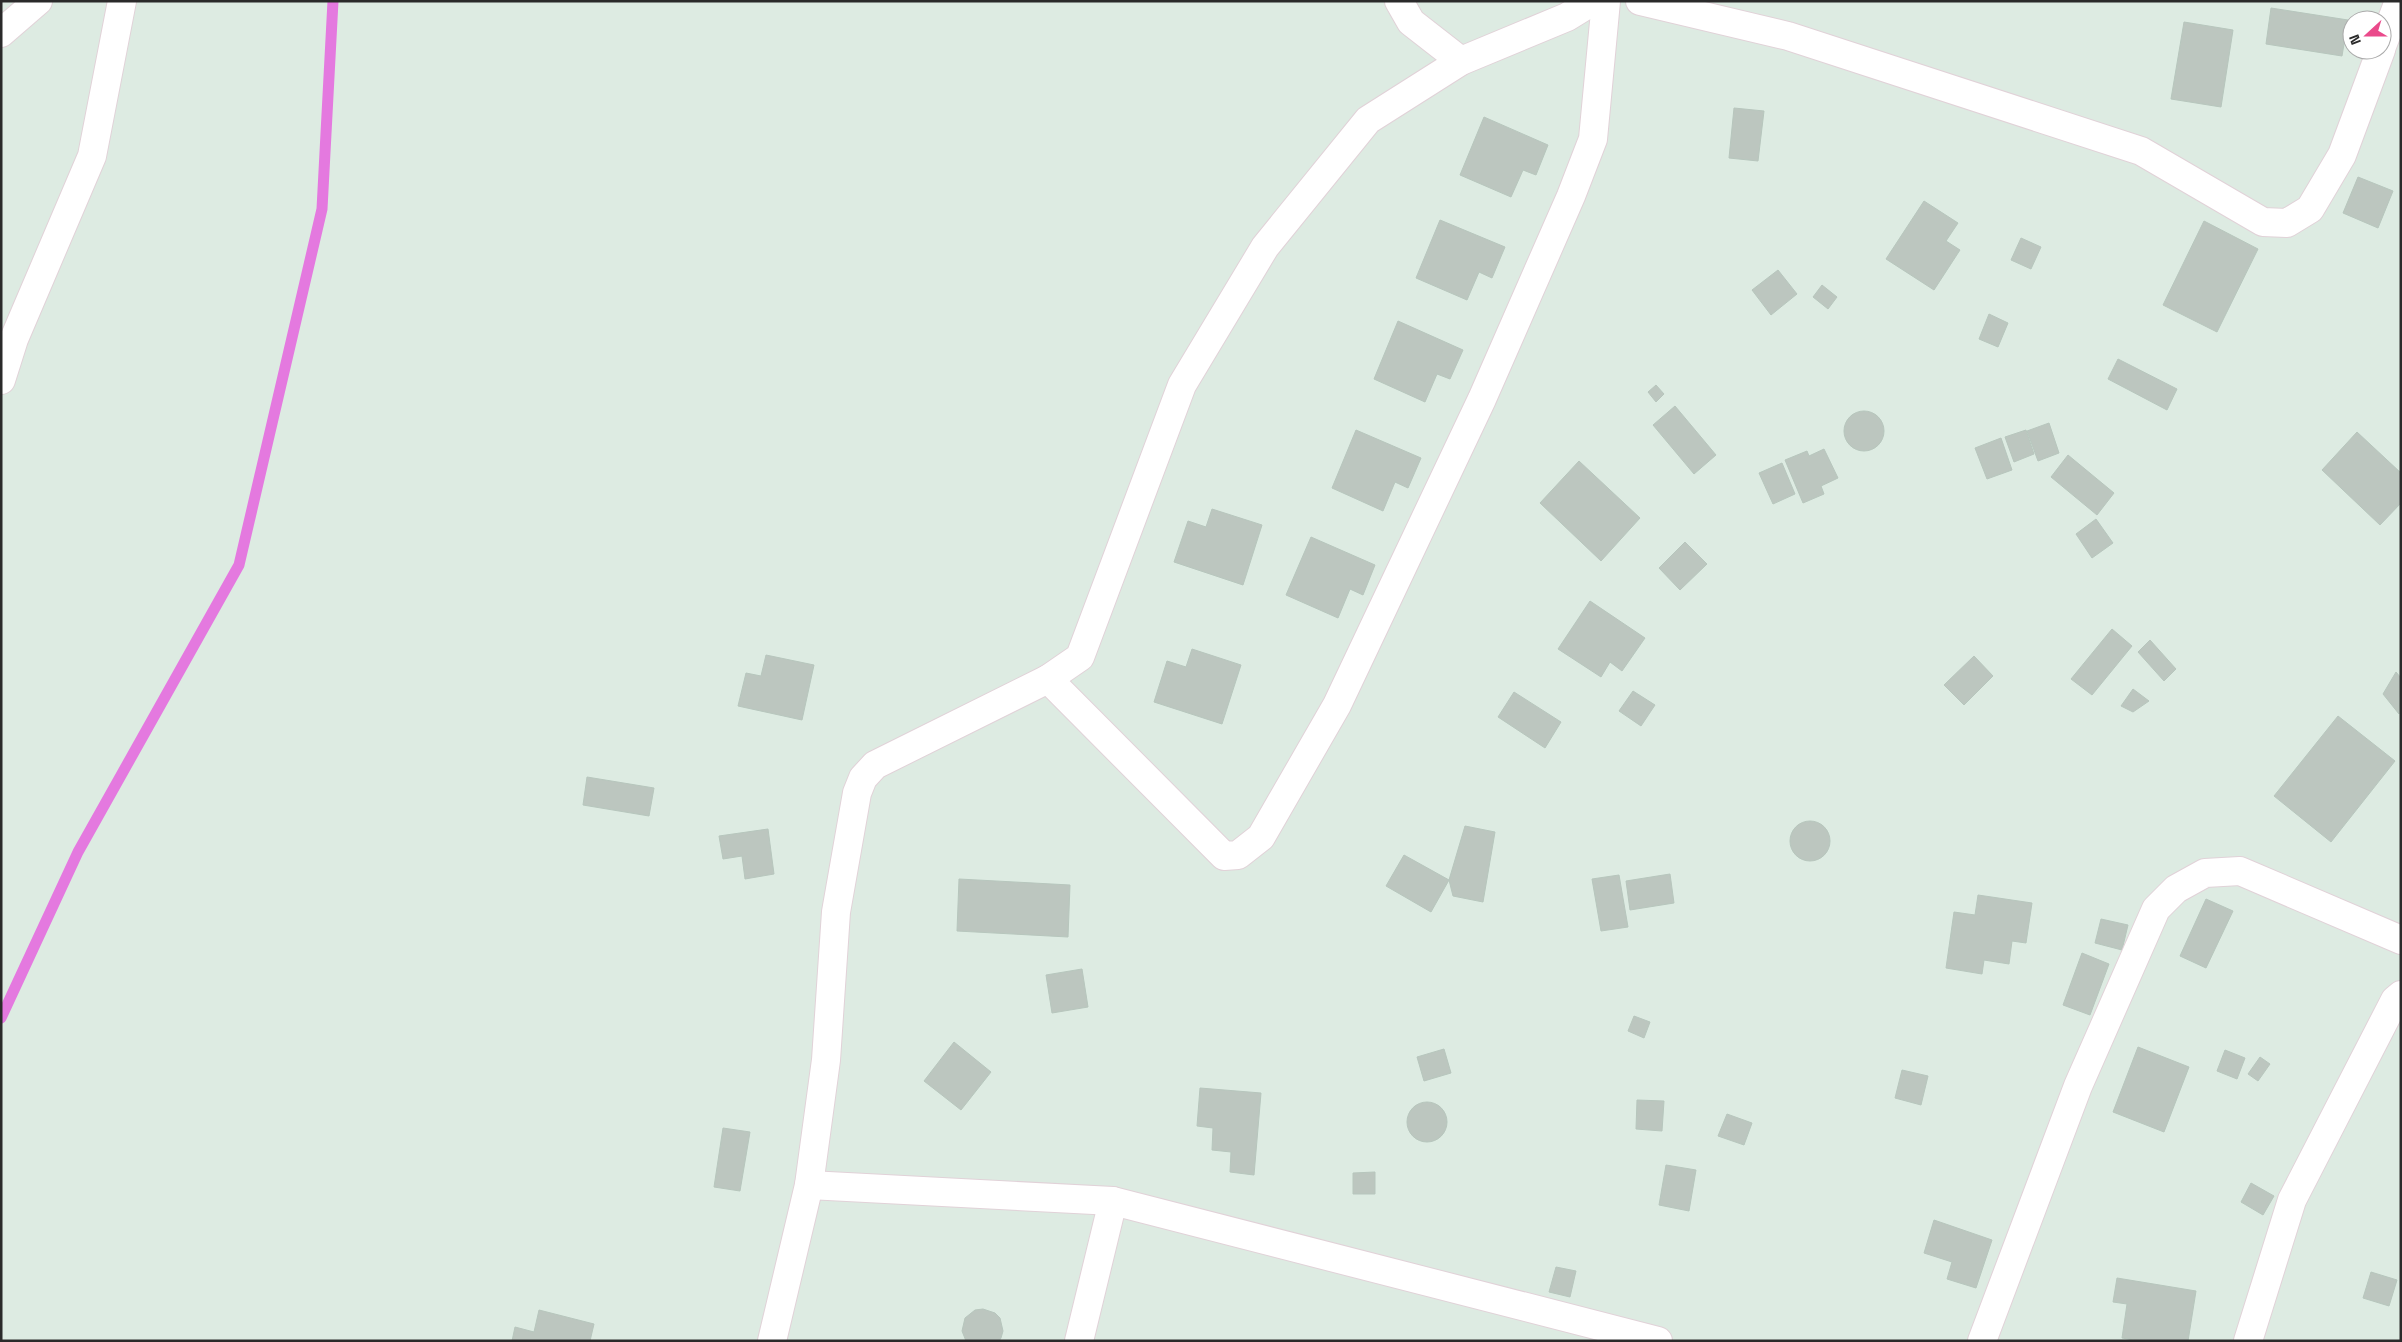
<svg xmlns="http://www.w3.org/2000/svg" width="2402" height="1342" font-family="'Space Grotesk',sans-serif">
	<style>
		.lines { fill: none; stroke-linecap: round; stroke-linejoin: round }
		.stream { stroke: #e479df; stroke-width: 11 }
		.building { fill: #bcc6bf; stroke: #b7c6bd }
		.minor-casing { stroke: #e1d2d8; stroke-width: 30 }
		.minor { stroke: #fff; stroke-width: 28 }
	</style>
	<rect width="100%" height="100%" fill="#ddebe2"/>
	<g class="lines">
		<path class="stream" d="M1,1018L78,852L239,565L322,209L333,1"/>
	</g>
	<g class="building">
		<path d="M2271,8L2348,20L2342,56L2266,44Z"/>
		<path d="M2184,22L2233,30L2221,107L2171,99Z"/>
		<path d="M1734,108L1764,111L1758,161L1729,158Z"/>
		<path d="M1484,117L1548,145L1536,175L1523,170L1511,197L1460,175Z"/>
		<path d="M2358,177L2393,191L2378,228L2343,213Z"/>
		<path d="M1924,201L1958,223L1946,241L1960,250L1934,290L1886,259Z"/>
		<path d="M1440,220L1505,247L1492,278L1479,272L1467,300L1416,278Z"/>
		<path d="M2204,221L2258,249L2217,332L2163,305Z"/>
		<path d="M2021,238L2041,247L2031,269L2011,260Z"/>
		<path d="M1778,270L1797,294L1771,315L1752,290Z"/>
		<path d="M1822,285L1837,297L1828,309L1813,297Z"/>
		<path d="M1989,314L2008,323L1998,347L1979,339Z"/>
		<path d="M1398,321L1463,350L1450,379L1437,374L1425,402L1374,379Z"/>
		<path d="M2118,359L2177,389L2167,410L2108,379Z"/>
		<path d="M1656,385L1664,394L1656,402L1648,392Z"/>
		<path d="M1675,406L1716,455L1694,474L1653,425Z"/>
		<circle cx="1864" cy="431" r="20"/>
		<path d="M2049,423L2059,453L2038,461L2027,431Z"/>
		<path d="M1356,430L1421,458L1408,488L1395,482L1383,511L1332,488Z"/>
		<path d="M2026,430L2034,454L2014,462L2005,437Z"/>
		<path d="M2357,432L2401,473V503L2380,525L2322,470Z"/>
		<path d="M2001,438L2012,470L1987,479L1975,448Z"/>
		<path d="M1824,449L1838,478L1821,486L1824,494L1803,503L1785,460L1807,451L1809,456Z"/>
		<path d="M2068,455L2114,493L2097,515L2051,477Z"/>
		<path d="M1579,461L1640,518L1601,561L1540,503Z"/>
		<path d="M1782,463L1795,494L1773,504L1759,473Z"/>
		<path d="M1212,509L1262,525L1243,585L1174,562L1188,521L1206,527Z"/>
		<path d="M2096,519L2113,543L2092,558L2076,534Z"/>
		<path d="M1311,537L1375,565L1363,595L1350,589L1338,618L1286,595Z"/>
		<path d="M1685,542L1707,564L1680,590L1659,568Z"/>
		<path d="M1590,601L1645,638L1622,671L1610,662L1601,677L1558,649Z"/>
		<path d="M2112,629L2132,646L2092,695L2071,679Z"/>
		<path d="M2150,640L2176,669L2164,681L2138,652Z"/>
		<path d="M1192,649L1241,665L1222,724L1154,702L1167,661L1186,667Z"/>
		<path d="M766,655L814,665L802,720L738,706L746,673L761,676Z"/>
		<path d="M1974,656L1993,676L1964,705L1944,685Z"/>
		<path d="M2396,672L2401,678L2399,714L2383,694Z"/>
		<path d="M2133,689L2149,701L2133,712L2121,706Z"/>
		<path d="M1633,691L1655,705L1641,726L1619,711Z"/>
		<path d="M1514,692L1561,722L1545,748L1498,717Z"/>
		<path d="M2338,716L2395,761L2331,842L2274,796Z"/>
		<path d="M587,777L654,788L649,816L583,805Z"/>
		<circle cx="1810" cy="841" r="20"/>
		<path d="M1465,826L1495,832L1483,902L1453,896L1449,880Z"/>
		<path d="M768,829L774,874L745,879L742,856L723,859L719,836Z"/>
		<path d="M1404,855L1449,880L1431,912L1386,886Z"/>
		<path d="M1670,874L1674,903L1630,910L1626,881Z"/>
		<path d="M1619,875L1628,927L1601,931L1592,879Z"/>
		<path d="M959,879L1070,885L1068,937L957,931Z"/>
		<path d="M1978,895L2032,903L2026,943L2012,941L2009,964L1984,960L1982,974L1946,968L1954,912L1975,915Z"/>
		<path d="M2206,899L2233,911L2206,968L2180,956Z"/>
		<path d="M2101,919L2128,925L2122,950L2095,943Z"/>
		<path d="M2082,953L2109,964L2090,1015L2063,1005Z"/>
		<path d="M1082,969L1088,1007L1052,1013L1046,975Z"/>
		<path d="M1634,1016L1650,1022L1644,1038L1628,1031Z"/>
		<path d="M954,1042L991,1072L961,1110L924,1081Z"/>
		<path d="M2138,1047L2189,1067L2164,1132L2113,1112Z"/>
		<path d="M1444,1049L1451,1073L1424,1081L1417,1057Z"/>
		<path d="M2225,1050L2245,1058L2237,1079L2217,1071Z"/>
		<path d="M2260,1057L2270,1064L2258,1081L2248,1074Z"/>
		<path d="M1902,1070L1928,1076L1921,1105L1895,1098Z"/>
		<path d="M1200,1088L1261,1093L1254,1175L1230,1172L1231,1152L1212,1150L1213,1128L1197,1126Z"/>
		<path d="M1637,1100L1664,1101L1662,1131L1636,1129Z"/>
		<circle cx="1427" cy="1122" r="20"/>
		<path d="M1727,1114L1752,1123L1744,1145L1718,1136Z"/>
		<path d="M723,1128L750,1132L740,1191L714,1187Z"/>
		<path d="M1666,1165L1696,1170L1689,1211L1659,1205Z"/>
		<path d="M1375,1172V1194H1353V1173Z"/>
		<path d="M2251,1183L2274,1196L2263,1215L2241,1202Z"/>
		<path d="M1934,1220L1992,1240L1976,1288L1947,1279L1952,1262L1924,1253Z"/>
		<path d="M1556,1267L1576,1271L1570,1297L1549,1292Z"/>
		<path d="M2371,1272L2397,1280L2389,1306L2363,1298Z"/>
		<path d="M2117,1278L2196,1291L2188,1341H2140L2122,1338L2127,1304L2113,1302Z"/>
		<path d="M983,1309L995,1313L1000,1318L1003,1331L1001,1338L999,1341H966L962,1331L965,1318L975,1310Z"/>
		<path d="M539,1310L594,1324L590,1341H512L515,1327L534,1332Z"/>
	</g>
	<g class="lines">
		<defs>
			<g id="minor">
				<path d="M1399,1L1411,22L1461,61"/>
				<path d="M1640,1L1788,36L2141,151L2263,222L2287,223L2310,209L2342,155L2381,50"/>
				<path d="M1,33L38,1"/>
				<path d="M2382,46L2399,1"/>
				<path d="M1,380L14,339L92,156L122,1"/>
				<path d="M1048,679L1224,856L1238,855L1261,837L1337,705L1482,399L1571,196L1593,139L1606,1"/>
				<path d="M809,1185L1113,1201L1658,1341"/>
				<path d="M772,1341L809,1185L826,1060L836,912L857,793L863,778L875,765L1048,679L1080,657L1182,385L1265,247L1368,120L1461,61L1567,17L1593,1"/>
				<path d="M1079,1341L1113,1201"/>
				<path d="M1982,1341L2078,1086L2156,909L2176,889L2205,873L2240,871L2401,940"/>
				<path d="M2248,1341L2292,1200L2395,1000L2401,995"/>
			</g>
		</defs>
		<use href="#minor" class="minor-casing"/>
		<use href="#minor" class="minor"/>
	</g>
	<rect width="2402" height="1342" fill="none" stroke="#2a2a2a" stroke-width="5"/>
	<g transform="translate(2367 35) rotate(249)"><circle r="24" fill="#ffffff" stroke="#aaaaaa"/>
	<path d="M0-4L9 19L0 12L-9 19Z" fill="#ea4a8b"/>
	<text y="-8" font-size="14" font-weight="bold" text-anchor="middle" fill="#2a2a2a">N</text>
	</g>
</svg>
